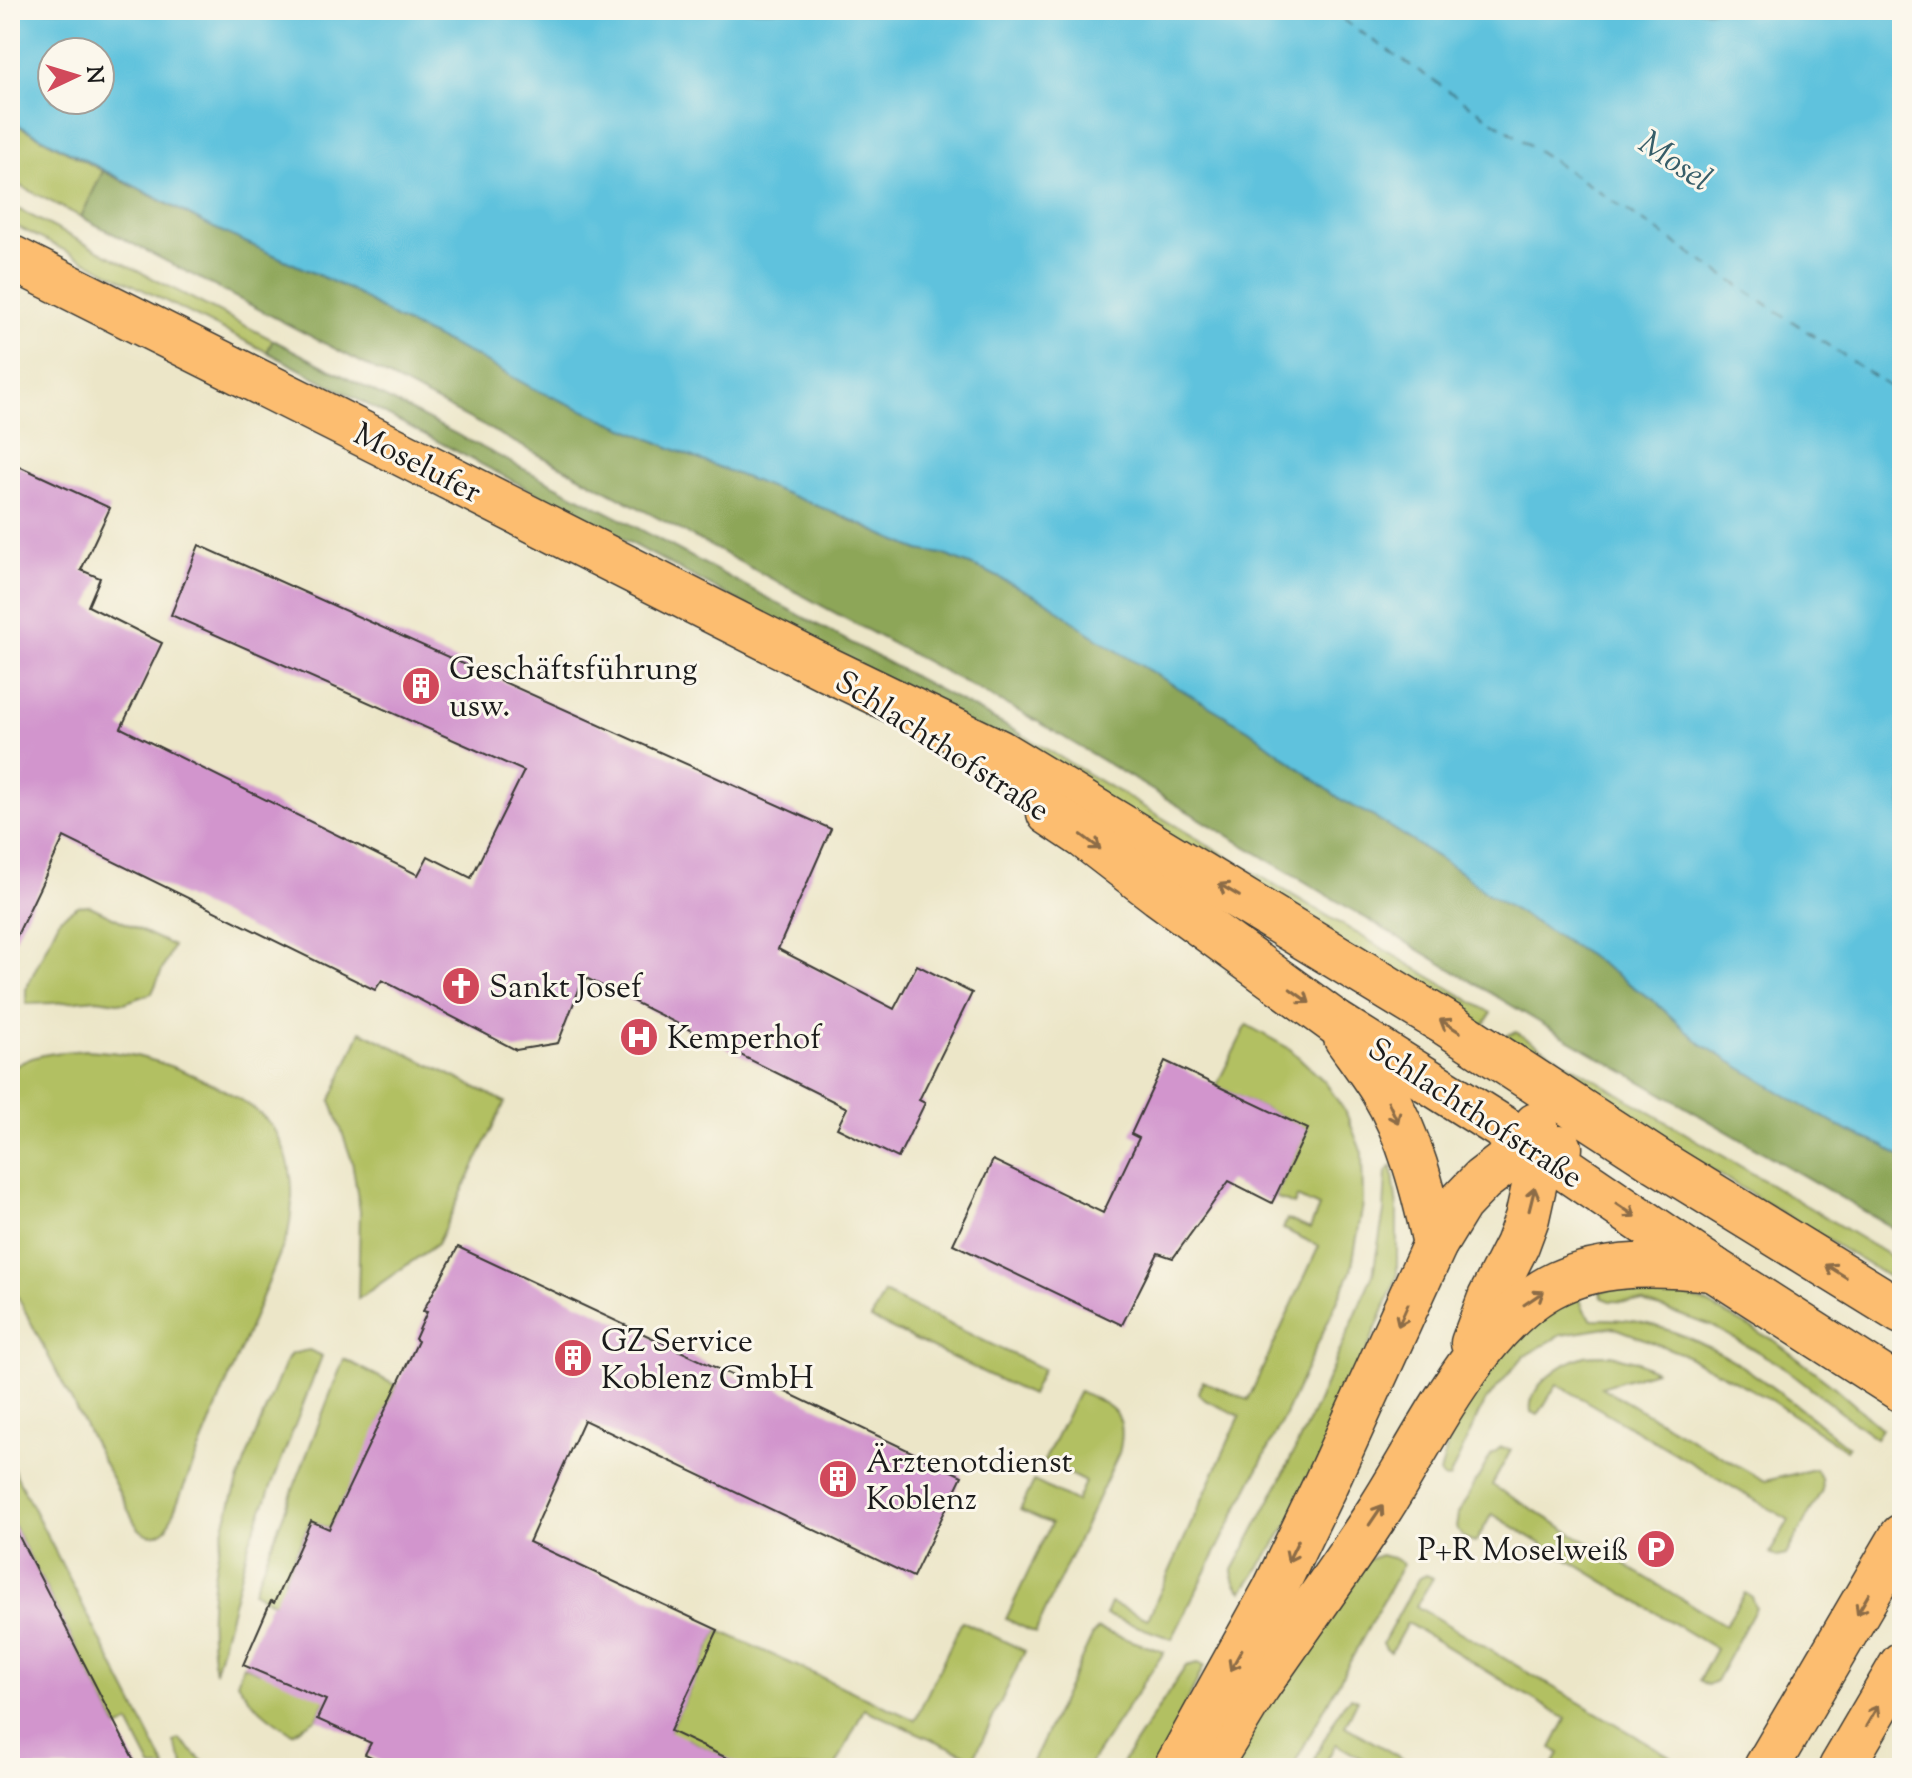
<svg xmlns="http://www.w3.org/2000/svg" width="1912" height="1778" font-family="'Sorts Mill Goudy',serif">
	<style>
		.green { fill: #b2c062; stroke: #676e3f; stroke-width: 2 }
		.forest { fill: #8da658; stroke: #54613a; stroke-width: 2 }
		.water { fill: #5fc2dd; stroke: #3e6f7c; stroke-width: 2; fill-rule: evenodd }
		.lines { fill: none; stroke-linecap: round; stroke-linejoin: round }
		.ferry { stroke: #375e69; stroke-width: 2; stroke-dasharray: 10 8; stroke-linecap: butt }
		.building { fill: #d295cd }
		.major-casing { stroke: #3b3a36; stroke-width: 47 }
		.major { stroke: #fcbd6f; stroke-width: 44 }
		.oneway { stroke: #8c6c46 }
		.labels { text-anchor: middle; stroke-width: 6; stroke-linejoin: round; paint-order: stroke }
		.street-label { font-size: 32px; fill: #1c1c1c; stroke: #fbf7ec }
		.poi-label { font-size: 32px; fill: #1c1c1c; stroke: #fbf7ec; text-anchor: start }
		.water-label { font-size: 34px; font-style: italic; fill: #375e69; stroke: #fbf7ec }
	</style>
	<rect width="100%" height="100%" fill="#fbf7ec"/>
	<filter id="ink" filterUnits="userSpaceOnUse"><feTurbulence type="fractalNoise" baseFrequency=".0125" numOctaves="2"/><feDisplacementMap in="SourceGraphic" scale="16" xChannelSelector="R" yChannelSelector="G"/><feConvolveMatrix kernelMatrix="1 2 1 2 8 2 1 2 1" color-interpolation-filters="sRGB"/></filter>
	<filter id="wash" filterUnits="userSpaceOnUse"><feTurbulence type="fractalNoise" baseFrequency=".006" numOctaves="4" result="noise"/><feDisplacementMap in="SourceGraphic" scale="32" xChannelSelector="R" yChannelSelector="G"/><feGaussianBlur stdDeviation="1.8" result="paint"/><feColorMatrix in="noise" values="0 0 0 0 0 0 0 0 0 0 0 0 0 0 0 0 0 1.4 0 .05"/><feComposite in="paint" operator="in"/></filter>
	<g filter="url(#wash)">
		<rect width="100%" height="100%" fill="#ece6c8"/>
		<g class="green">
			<path d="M10,114L19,126L103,171L81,217L10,181Z"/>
			<path d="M10,205L273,340L267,352L10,223Z"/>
			<path d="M1021,734L1491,1013L1481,1030L1014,749Z"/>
			<path d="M88,905L173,946L152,993L124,1003L97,999L54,1003L26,1004V989L60,918L78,906Z"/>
			<path d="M1247,1025L1290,1049L1325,1082L1346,1113L1362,1153L1363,1204L1351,1271L1284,1417L1172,1639L1106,1615L1111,1603L1148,1619L1240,1416L1205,1400L1198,1393L1203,1381L1248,1400L1319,1246L1283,1229L1287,1219L1310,1229L1319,1207L1297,1197L1294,1205L1275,1197L1307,1129L1216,1086Z"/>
			<path d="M361,1031L505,1102L437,1244L358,1299L360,1211L352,1161L331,1100Z"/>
			<path d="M1516,1032L1902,1263V1285L1500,1042L1507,1035Z"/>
			<path d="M85,1050C103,1051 121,1052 140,1057C177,1066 251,1096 273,1128C295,1161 295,1197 288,1234L167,1528C156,1537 145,1538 136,1525L10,1282V1070C31,1053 59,1052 85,1050Z"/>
			<path d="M1392,1166L1397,1208V1277L1306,1498L1243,1591C1235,1585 1233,1580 1233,1570L1277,1487L1316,1406L1373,1274L1384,1212L1386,1172Z"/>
			<path d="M1645,1283L1706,1303L1773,1340L1832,1385L1882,1429L1876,1438L1851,1420L1779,1364L1712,1326L1643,1302L1611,1301L1603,1298L1600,1291Z"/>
			<path d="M884,1293L1043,1369L1031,1395L871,1319Z"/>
			<path d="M1579,1297L1584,1310L1592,1319C1610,1319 1630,1319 1648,1324C1725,1343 1787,1398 1848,1447L1846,1450L1766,1397L1683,1354L1613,1327L1561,1335L1523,1357L1483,1404L1449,1479H1444L1440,1474L1454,1420L1523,1327L1555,1303Z"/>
			<path d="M309,1350L322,1356L249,1543L215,1672C195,1565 245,1462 284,1365L291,1354Z"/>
			<path d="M1611,1355L1636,1361L1655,1371L1601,1387L1765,1481L1815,1469L1821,1478L1822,1490L1786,1555L1777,1557L1770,1553L1789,1520L1557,1384L1538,1415L1531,1412C1527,1386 1563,1362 1585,1356C1593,1355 1603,1355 1611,1355Z"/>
			<path d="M344,1359L397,1386L366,1455L329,1529L310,1521L284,1580L339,1674L317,1718L292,1733C268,1718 253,1706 237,1682L243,1665L259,1672L286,1609L253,1592Z"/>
			<path d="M1079,1391C1113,1407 1129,1412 1119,1453L1035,1633L1006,1619L1051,1524L1020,1510L1034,1481L1076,1502L1085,1482L1044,1461Z"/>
			<path d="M1501,1447L1511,1450L1492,1485L1725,1625L1745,1593L1752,1597L1756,1607L1716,1681L1707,1685L1699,1680L1716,1649L1492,1514L1475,1543L1463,1537L1456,1528L1458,1514L1491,1455Z"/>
			<path d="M10,1463L166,1768H152L129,1723L118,1729L10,1519Z"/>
			<path d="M1380,1555L1393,1558L1403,1564L1292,1768H1221L1363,1562Z"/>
			<path d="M1426,1575L1433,1578L1416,1606L1690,1768H1552L1559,1753L1551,1748L1566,1719L1407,1623L1391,1652L1386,1649L1383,1643L1418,1579Z"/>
			<path d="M962,1621L1025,1651L974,1758L864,1709L835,1768H745L687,1739L673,1768H652L718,1630L915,1720Z"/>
			<path d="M1098,1629L1164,1652L1087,1768H1030L1093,1634Z"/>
			<path d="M1198,1663L1204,1666L1182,1712L1166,1768H1119L1186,1666Z"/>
			<path d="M1351,1697L1358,1700L1345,1726L1419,1768H1378L1336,1744L1322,1768L1317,1766L1315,1757L1344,1703Z"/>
			<path d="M179,1739L210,1768H185L174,1742Z"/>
		</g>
		<g class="forest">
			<path d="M103,171L212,227L351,290L397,319L474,355L503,372L567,403L685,454L807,501L890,538L919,550L942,554L988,572L1048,602L1085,630L1125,656L1249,730L1343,801L1374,817L1464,874L1485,892L1588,955L1655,1002L1700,1043L1800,1104L1850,1132L1884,1146L1902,1158V1233L1554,1031L1035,720L572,472L81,217Z"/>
			<path d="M273,340L619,518L1021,734L1014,749L614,534L267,352Z"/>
		</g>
		<path class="water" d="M10,10H1902V1158L1884,1146L1850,1132L1800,1104L1700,1043L1655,1002L1588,955L1485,892L1464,874L1374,817L1343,801L1249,730L1125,656L1085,630L1048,602L988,572L942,554L919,550L890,538L843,516L685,454L534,389L473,355L397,319L351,290L212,227L18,125L10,114ZM52,52H100V100H52Z"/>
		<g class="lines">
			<path class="ferry" d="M1328,10L1902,395"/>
		</g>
		<g id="blocks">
			<g class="building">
				<path d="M10,462L110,508L81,570L100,578L88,606L162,643L121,728L418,875L428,856L471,878L524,771L171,615L199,545L831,829L778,949L894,1009L917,965L972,993L919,1100L925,1103L898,1158L837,1128L847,1108L584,977L558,1043L516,1050L382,980L375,990L64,837L10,950Z"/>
				<path d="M1165,1061L1308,1129L1272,1203L1229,1181L1173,1258L1158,1253L1122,1325L953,1244L993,1160L1103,1213L1139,1138L1131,1134Z"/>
				<path d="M458,1247L742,1380L746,1373L962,1476L913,1577L584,1420L529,1542L718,1630L670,1731L748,1768H395L365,1754L371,1743L317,1719L326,1700L243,1665L271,1601L274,1603L311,1521L329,1529L418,1341L415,1339L427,1312L423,1311Z"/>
				<path d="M10,1519L121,1735L138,1768H10Z"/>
			</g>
		</g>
	</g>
	<g filter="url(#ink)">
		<use href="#blocks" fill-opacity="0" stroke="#3b3a36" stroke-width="2"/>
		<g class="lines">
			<defs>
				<g id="major">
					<path d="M10,257L383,444L825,668L999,752L1447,1024L1657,1161L1902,1312"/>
					<path d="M1049,813L1085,837L1159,894L1336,1023L1538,1150L1713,1269L1902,1390"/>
					<path d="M1346,1038C1358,1055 1371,1072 1382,1090C1410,1136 1424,1192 1435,1244"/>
					<path d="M1473,1343L1490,1298L1517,1245L1527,1218L1537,1173L1536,1125"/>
					<path d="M1215,1756C1229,1734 1242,1711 1256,1689C1297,1629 1341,1570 1380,1509C1426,1438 1479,1320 1558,1283C1606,1261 1661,1264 1713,1269"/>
					<path d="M1176,1768L1274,1591L1325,1485L1435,1244L1460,1203L1482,1180L1507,1161L1522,1154L1560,1148"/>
					<path d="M1766,1768L1902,1536"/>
					<path d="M1841,1768L1902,1664"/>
				</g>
			</defs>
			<use href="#major" class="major-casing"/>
			<use href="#major" class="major"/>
		</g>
		<defs><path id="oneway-shaft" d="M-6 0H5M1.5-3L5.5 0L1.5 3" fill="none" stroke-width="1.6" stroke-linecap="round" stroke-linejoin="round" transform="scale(2)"/></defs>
		<g class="oneway">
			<use href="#oneway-shaft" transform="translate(1091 842) rotate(37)"/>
			<use href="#oneway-shaft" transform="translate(1229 890) rotate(-149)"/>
			<use href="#oneway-shaft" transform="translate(1300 996) rotate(36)"/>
			<use href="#oneway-shaft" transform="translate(1450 1026) rotate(-148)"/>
			<use href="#oneway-shaft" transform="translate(1393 1112) rotate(65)"/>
			<use href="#oneway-shaft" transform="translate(1532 1199) rotate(-76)"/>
			<use href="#oneway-shaft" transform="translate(1626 1210) rotate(34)"/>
			<use href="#oneway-shaft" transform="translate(1836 1271) rotate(-148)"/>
			<use href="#oneway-shaft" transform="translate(1534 1298) rotate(-34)"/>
			<use href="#oneway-shaft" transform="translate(1403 1315) rotate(114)"/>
			<use href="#oneway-shaft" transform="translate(1376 1515) rotate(-56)"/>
			<use href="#oneway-shaft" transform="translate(1293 1551) rotate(116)"/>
			<use href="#oneway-shaft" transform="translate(1863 1604) rotate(120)"/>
			<use href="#oneway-shaft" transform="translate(1236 1660) rotate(119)"/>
			<use href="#oneway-shaft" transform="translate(1872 1716) rotate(-60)"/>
		</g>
	</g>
	<defs>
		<symbol id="building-disc" viewBox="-11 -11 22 22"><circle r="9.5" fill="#d1495b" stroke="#fbf7ec"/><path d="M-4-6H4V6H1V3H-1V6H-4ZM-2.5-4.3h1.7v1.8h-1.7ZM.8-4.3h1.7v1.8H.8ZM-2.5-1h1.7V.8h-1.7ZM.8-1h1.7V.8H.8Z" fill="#fff"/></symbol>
		<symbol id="church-disc" viewBox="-11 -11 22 22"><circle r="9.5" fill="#d1495b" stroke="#fbf7ec"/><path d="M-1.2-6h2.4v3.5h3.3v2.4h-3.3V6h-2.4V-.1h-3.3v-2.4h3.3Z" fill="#fff"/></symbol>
		<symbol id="hospital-disc" viewBox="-11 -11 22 22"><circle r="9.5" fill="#d1495b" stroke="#fbf7ec"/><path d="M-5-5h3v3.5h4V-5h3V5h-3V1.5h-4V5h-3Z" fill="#fff"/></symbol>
		<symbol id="parking-disc" viewBox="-11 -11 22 22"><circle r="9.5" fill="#d1495b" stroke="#fbf7ec"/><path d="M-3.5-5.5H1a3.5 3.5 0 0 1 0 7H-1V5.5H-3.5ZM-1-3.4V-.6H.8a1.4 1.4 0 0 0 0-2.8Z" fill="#fff"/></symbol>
	</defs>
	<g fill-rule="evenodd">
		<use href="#building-disc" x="399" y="664" width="44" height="44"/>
		<use href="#church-disc" x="439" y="964" width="44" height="44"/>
		<use href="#hospital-disc" x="617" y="1015" width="44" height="44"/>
		<use href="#building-disc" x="551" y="1336" width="44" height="44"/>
		<use href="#building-disc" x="816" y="1457" width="44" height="44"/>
		<use href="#parking-disc" x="1634" y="1527" width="44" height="44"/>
	</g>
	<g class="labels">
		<g class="street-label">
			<text transform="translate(418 462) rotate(27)" y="11">Moselufer</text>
			<text transform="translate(943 745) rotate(33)" y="11">Schlachthofstraße</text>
			<text transform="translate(1476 1112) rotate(33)" y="11">Schlachthofstraße</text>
		</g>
		<g class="poi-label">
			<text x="449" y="679">Geschäftsführung<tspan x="449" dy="37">usw.</tspan></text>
			<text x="489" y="997">Sankt Josef</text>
			<text x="667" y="1048">Kemperhof</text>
			<text x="601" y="1351">GZ Service<tspan x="601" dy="37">Koblenz GmbH</tspan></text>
			<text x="866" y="1472">Ärztenotdienst<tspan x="866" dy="37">Koblenz</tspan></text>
			<text x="1628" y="1560" text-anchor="end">P+R Moselweiß</text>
		</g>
		<g class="water-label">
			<text transform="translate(1676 160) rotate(34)" y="12">Mosel</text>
		</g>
	</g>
	<rect width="1912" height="1778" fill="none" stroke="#fbf7ec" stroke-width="40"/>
	<g transform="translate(76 76) rotate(86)"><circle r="38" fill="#fbf7ec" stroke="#a29f99" stroke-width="2"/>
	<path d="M0-6L14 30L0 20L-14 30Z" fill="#d1495b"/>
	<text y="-12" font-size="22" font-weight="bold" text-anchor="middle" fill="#1c1c1c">N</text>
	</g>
</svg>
